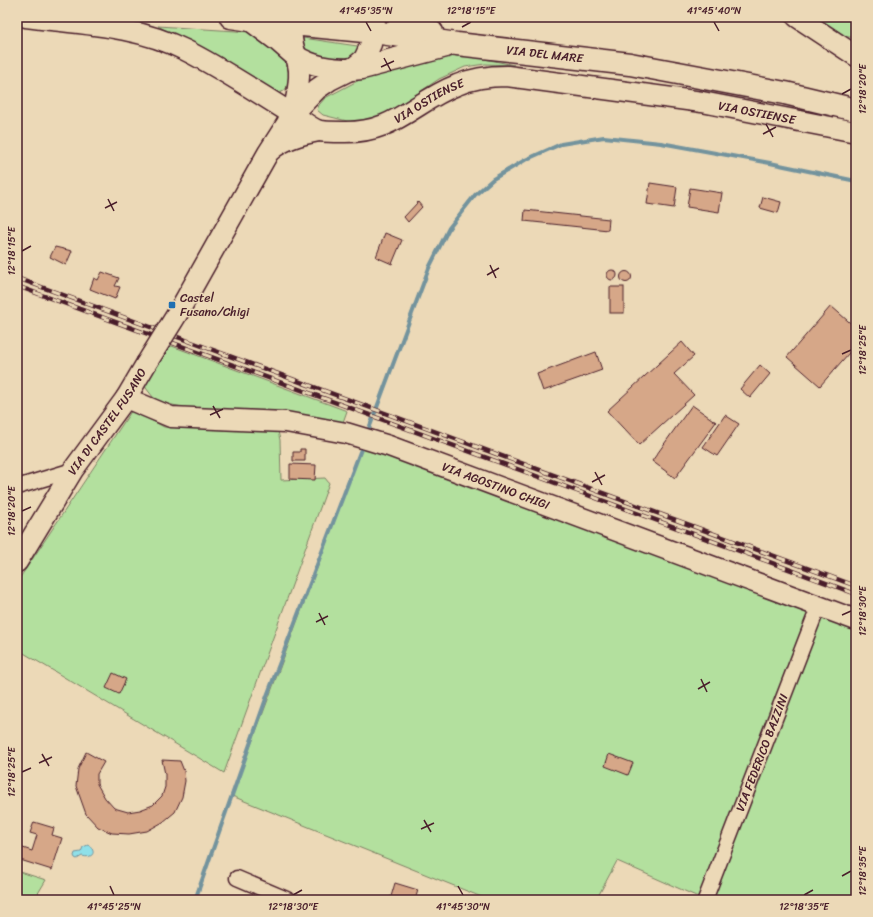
<svg xmlns="http://www.w3.org/2000/svg" width="873" height="917" font-family="Sriracha,sans-serif">
	<style>
		.green { fill: #b3e09e; stroke: #7e8064 }
		.water { fill: #8fe0e9; stroke: #73939d }
		.lines { fill: none; stroke-linecap: round; stroke-linejoin: round }
		.stream { stroke: #73939d; stroke-width: 4 }
		.building { fill: #d6a788; stroke: #4a1f2b }
		.street-casing { stroke: #4a1f2b; stroke-width: 17 }
		.secondary-casing { stroke: #4a1f2b; stroke-width: 23 }
		.primary-casing { stroke: #4a1f2b; stroke-width: 25 }
		.street { stroke: #ecd9b7; stroke-width: 14 }
		.secondary { stroke: #ecd9b7; stroke-width: 20 }
		.primary { stroke: #ecd9b7; stroke-width: 22 }
		.rail-casing { stroke: #4a1f2b; stroke-width: 4.5 }
		.rail { stroke: #ecd9b7; stroke-width: 3; stroke-dasharray: 9; stroke-linecap: butt }
		.secondary-bridge-casing { stroke: #4a1f2b; stroke-width: 23; stroke-linecap: butt }
		.secondary-bridge { stroke: #ecd9b7; stroke-width: 20 }
		.ticks { fill: none; stroke: #4a1f2b; stroke-width: 1.5 }
		.poi-dot { fill: #1f6fb2; stroke: #ecd9b7; stroke-width: 1.5 }
		.labels { text-anchor: middle; stroke-width: 3; stroke-linejoin: round; paint-order: stroke }
		.street-label { font-size: 12px; fill: #4a1f2b; stroke: #ecd9b7 }
		.poi-label { font-size: 12px; fill: #4a1f2b; stroke: #ecd9b7; text-anchor: start }
		.neatline { fill: none; stroke: #4a1f2b; stroke-width: 1.5 }
		.ticks-label { font-size: 10px; text-anchor: middle; fill: #4a1f2b }
	</style>
	<rect width="100%" height="100%" fill="#ecd9b7"/>
	<filter id="ink" filterUnits="userSpaceOnUse"><feTurbulence type="fractalNoise" baseFrequency=".025" numOctaves="2"/><feDisplacementMap in="SourceGraphic" scale="8" xChannelSelector="R" yChannelSelector="G"/><feConvolveMatrix kernelMatrix="1 2 1 2 8 2 1 2 1" color-interpolation-filters="sRGB"/></filter>
	<g filter="url(#ink)">
		<g class="green">
			<path d="M817,17H856V37H847Z"/>
			<path d="M158,26L251,32L284,58L289,74L287,87L284,91L279,93L272,92Z"/>
			<path d="M303,38L364,47C360,50 356,55 351,57C338,63 317,56 305,49Z"/>
			<path d="M465,55L514,65L485,64L465,67L439,79L384,116L351,122L323,115L317,110L319,105L325,98L384,67L424,57Z"/>
			<path d="M161,342L347,411L342,425L311,416L254,410H223L187,408L158,402L153,397L146,388L144,377Z"/>
			<path d="M132,410L164,427L202,429L247,426L277,427L280,440L281,480L325,478L329,483L224,773L17,649V582Z"/>
			<path d="M368,432L856,620V900H705L617,861L596,900H489L232,796Z"/>
			<path d="M17,871L46,880L34,900H17Z"/>
		</g>
		<path class="water" d="M88,845C98,852 92,859 82,856L77,859L75,858L74,856L75,853L81,852L83,847Z"/>
		<g class="lines">
			<g class="stream">
				<path d="M367,434L429,268L449,228L475,195L493,179L525,160L561,144L604,137L661,143L770,163L856,181"/>
				<path d="M195,900L267,696L363,444"/>
			</g>
		</g>
		<g class="building">
			<path d="M650,183L677,187L674,208L647,204Z"/>
			<path d="M690,188L722,193L719,212L687,207Z"/>
			<path d="M763,197L781,202L778,213L760,208Z"/>
			<path d="M418,202L422,207L408,222L404,217Z"/>
			<path d="M525,210L609,219L608,230L524,221Z"/>
			<path d="M385,233L402,240L392,264L376,257Z"/>
			<path d="M55,247L72,251L66,265L50,257Z"/>
			<circle cx="612" cy="275" r="5"/>
			<circle cx="626" cy="277" r="5.5"/>
			<path d="M102,272L119,278L115,286L120,287L115,299L90,289L94,278L98,280Z"/>
			<rect x="610" y="287" width="14" height="26"/>
			<path d="M831,306L856,328V345L820,386L787,357Z"/>
			<path d="M682,342L694,356L674,374L694,395L639,445L607,411Z"/>
			<path d="M596,352L602,370L543,391L537,374Z"/>
			<path d="M760,365L770,374L750,398L740,389Z"/>
			<path d="M692,405L716,422L675,478L652,461Z"/>
			<path d="M725,415L739,424L717,456L703,447Z"/>
			<path d="M300,449H305V461H293V452H300Z"/>
			<path d="M290,464L316,465L315,480L290,479Z"/>
			<path d="M113,673L126,679L119,694L106,688Z"/>
			<path d="M86,752L104,762L97,774V784L105,798L114,808L128,812L140,810L153,805L162,796L165,787V774L162,760L180,761L184,771L185,781L182,797L175,812L163,822L147,831L129,834L112,833L98,827L86,814L76,786L78,769Z"/>
			<path d="M609,754L633,763L628,775L605,766Z"/>
			<path d="M34,822L54,828L52,835L62,838L52,870L17,859V846L32,851L37,835L30,833Z"/>
			<path d="M395,883L418,890L415,900H390Z"/>
		</g>
		<g class="lines">
			<defs>
				<g id="street">
					<path d="M17,487L73,470"/>
					<path d="M237,878L289,900"/>
					<path id="s1" d="M705,900L819,605"/>
				</g>
				<g id="secondary">
					<path id="s2" d="M26,17C79,24 136,25 185,50C221,68 255,91 289,112C298,117 311,129 320,131C327,132 335,132 341,132C395,134 413,102 457,85C473,78 490,76 507,76L702,102L856,132"/>
					<path d="M797,17L856,56"/>
					<path d="M295,55C312,67 332,69 352,69"/>
					<path d="M293,114C296,99 300,85 299,70C296,48 287,41 295,17"/>
					<path d="M271,150C284,139 302,134 319,131"/>
					<path d="M179,311L268,153L293,114L317,89L330,80L352,69L364,59L371,44L375,24L374,17"/>
					<path id="s3" d="M126,398L171,417L286,422L346,433L389,446L856,620"/>
					<path id="s4" d="M17,562L73,470L126,398L146,364"/>
				</g>
				<g id="primary">
					<path id="s5" d="M231,17L251,20L374,32L457,44L630,64L785,93L856,110"/>
					<path d="M398,17L432,32"/>
					<path d="M251,20L279,41L295,55"/>
					<path d="M352,69L362,68L446,46"/>
				</g>
			</defs>
			<use href="#street" class="street-casing"/>
			<use href="#secondary" class="secondary-casing"/>
			<use href="#primary" class="primary-casing"/>
			<use href="#street" class="street"/>
			<use href="#secondary" class="secondary"/>
			<use href="#primary" class="primary"/>
			<defs>
				<g id="rail">
					<path d="M17,278L856,586"/>
					<path d="M17,286L520,470L856,594"/>
				</g>
			</defs>
			<use href="#rail" class="rail-casing"/>
			<use href="#rail" class="rail"/>
			<defs>
				<path id="secondary-bridge" d="M146,364L179,311"/>
			</defs>
			<use href="#secondary-bridge" class="secondary-bridge-casing"/>
			<use href="#secondary-bridge" class="secondary-bridge"/>
		</g>
	</g>
	<path class="ticks" d="M366,22L371,31M714,22L719,31M462,27L471,22M384,58L391,71M381,67L394,61M842,94L851,89M766,124L773,137M763,134L776,127M108,199L114,211M105,208L117,202M22,251L31,246M490,265L496,278M487,275L499,268M842,354L851,350M213,406L220,418M210,415L223,409M595,472L602,485M592,482L605,475M22,511L31,507M319,613L325,625M842,615L851,611M316,622L328,616M701,679L707,692M698,689L710,682M42,754L49,766M39,763L52,757M22,772L31,768M424,820L431,832M421,829L434,823M842,876L851,871M110,886L114,895M458,886L463,895M293,895L302,890M804,895L813,890"/>
	<rect class="poi-dot" x="168" y="301" width="8" height="8" rx="2"/>
	<g class="labels">
		<g class="street-label">
			<text dy="4" stroke="none"><textPath href="#s5" startOffset="316">VIA DEL MARE</textPath></text>
			<text dy="4" stroke="none"><textPath href="#s2" startOffset="437">VIA OSTIENSE</textPath></text>
			<text dy="4" stroke="none"><textPath href="#s2" startOffset="773">VIA OSTIENSE</textPath></text>
			<text dy="4" stroke="none"><textPath href="#s4" startOffset="167">VIA DI CASTEL FUSANO</textPath></text>
			<text dy="4" stroke="none"><textPath href="#s3" startOffset="384">VIA AGOSTINO CHIGI</textPath></text>
			<text dy="4" stroke="none"><textPath href="#s1" startOffset="158">VIA FEDERICO BAZZINI</textPath></text>
		</g>
		<g class="poi-label">
			<text x="180" y="302">Castel<tspan x="180" dy="14">Fusano/Chigi</tspan></text>
		</g>
	</g>
	<rect width="873" height="917" fill="none" stroke="#ecd9b7" stroke-width="44"/>
	<rect x="22" y="22" width="829" height="873" class="neatline"/>
	<g class="ticks-label">
		<text x="366" y="14">41°45'35"N</text>
		<text x="471" y="14">12°18'15"E</text>
		<text x="714" y="14">41°45'40"N</text>
		<text transform="translate(862 89) rotate(-90)" y="4">12°18'20"E</text>
		<text transform="translate(11 251) rotate(-90)" y="4">12°18'15"E</text>
		<text transform="translate(862 350) rotate(-90)" y="4">12°18'25"E</text>
		<text transform="translate(11 511) rotate(-90)" y="4">12°18'20"E</text>
		<text transform="translate(862 611) rotate(-90)" y="4">12°18'30"E</text>
		<text transform="translate(11 772) rotate(-90)" y="4">12°18'25"E</text>
		<text transform="translate(862 871) rotate(-90)" y="4">12°18'35"E</text>
		<text x="114" y="910">41°45'25"N</text>
		<text x="293" y="910">12°18'30"E</text>
		<text x="463" y="910">41°45'30"N</text>
		<text x="804" y="910">12°18'35"E</text>
	</g>
</svg>
